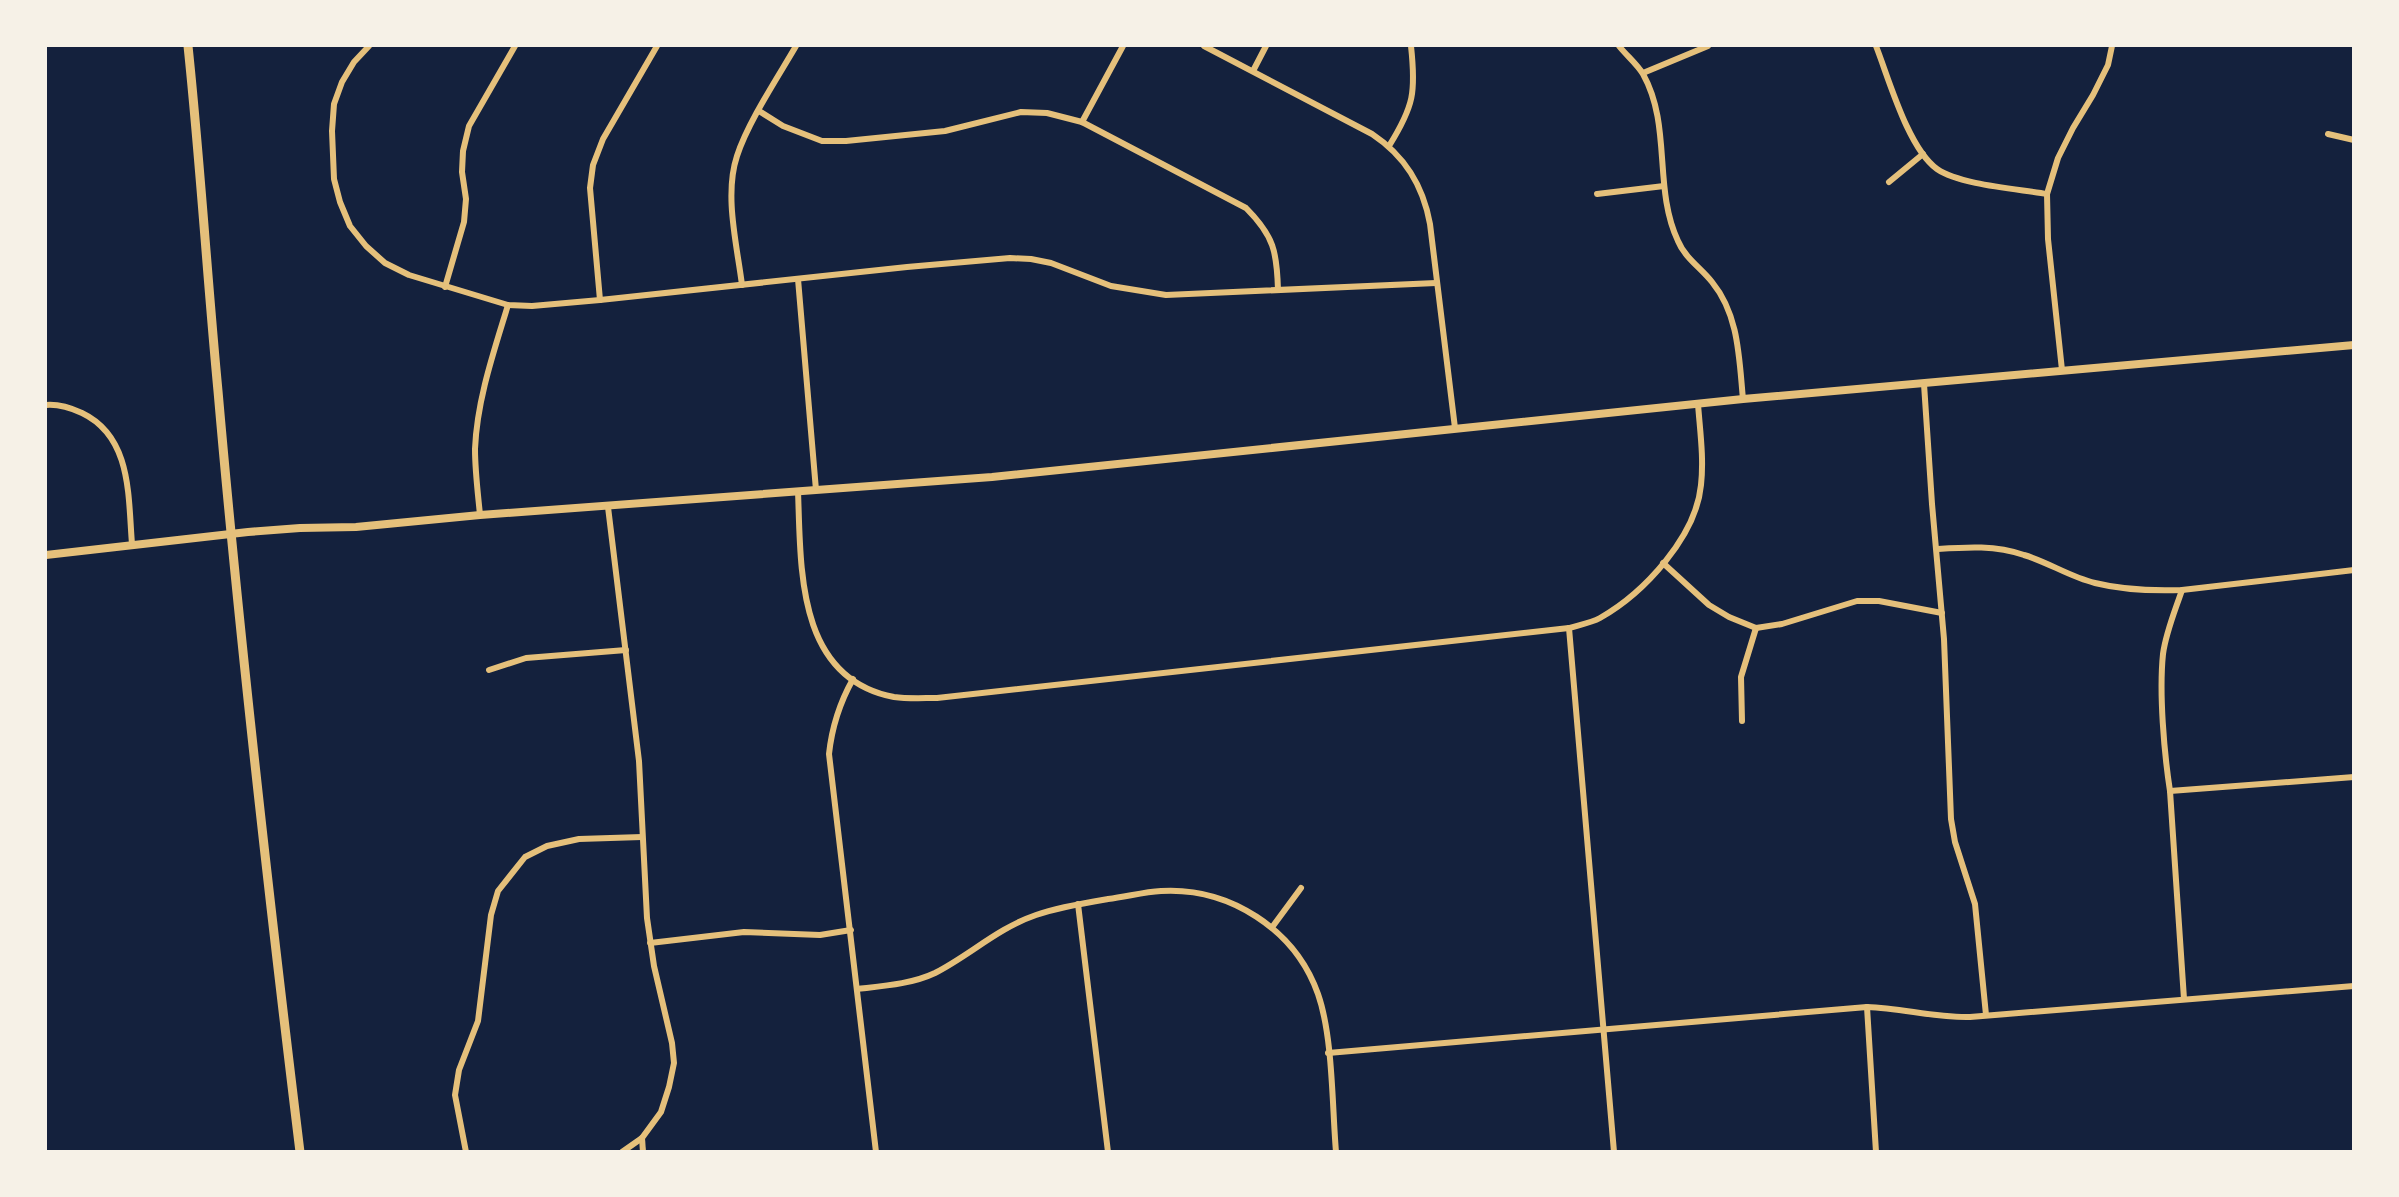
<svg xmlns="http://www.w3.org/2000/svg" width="2399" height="1197" font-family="Lora,serif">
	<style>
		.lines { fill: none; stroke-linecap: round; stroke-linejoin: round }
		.minor { stroke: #e5c07b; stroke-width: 6 }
		.tertiary { stroke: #e5c07b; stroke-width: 8 }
		.secondary { stroke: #e5c07b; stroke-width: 9 }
	</style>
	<rect width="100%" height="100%" fill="#14213d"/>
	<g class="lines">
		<g class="minor">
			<path d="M369,46L354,62L342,82L334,104L332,131L334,179L340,202L350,226L366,246L385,263L409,275L508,305L532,306L600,300L907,267L1010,258L1031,259L1051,263L1111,286L1166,295L1436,283"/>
			<path d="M1204,46L1372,134C1405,156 1423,185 1430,224L1455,428"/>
			<path d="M1619,46C1626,55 1637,64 1643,74C1672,126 1653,188 1678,241C1685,258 1701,268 1712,282C1739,315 1739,358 1743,399"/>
			<path d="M1876,46C1889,79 1908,148 1937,169C1960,185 2019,189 2047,194"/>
			<path d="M1253,71L1266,46"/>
			<path d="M1643,73L1708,46"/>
			<path d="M759,111L783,126L822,141H846L945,131L1021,112L1047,113L1082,122L1246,208C1274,236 1277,252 1278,290"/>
			<path d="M1082,122L1123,46"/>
			<path d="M2328,134L2354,140"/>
			<path d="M1389,146C1414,106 1416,92 1411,46"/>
			<path d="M1889,182L1923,154"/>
			<path d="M1597,194L1664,186"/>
			<path d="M798,279L816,490"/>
			<path d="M742,285C737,245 724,195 737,156C748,122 778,77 796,46"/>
			<path d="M445,287L464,222L466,199L462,172L463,151L469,126L515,46"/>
			<path d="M600,300L590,188L593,165L603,139L657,46"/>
			<path d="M2062,370L2048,239L2047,194L2058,158L2073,128L2093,95L2108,65L2112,46"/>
			<path d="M1924,384L1932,504L1944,639L1951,819L1955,842L1975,904L1986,1015"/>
			<path d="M46,405C58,404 71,408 82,413C132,437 128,496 132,544"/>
			<path d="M798,491C801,568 796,678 894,697C908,699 923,698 937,698L1569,628C1579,625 1591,623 1600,618C1644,593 1696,537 1701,485C1704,458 1700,431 1698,404"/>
			<path d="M608,507L639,761L647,918L654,966L672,1043L674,1063L669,1087L661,1112L642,1138L622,1152"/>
			<path d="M480,515C478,494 475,471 475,449C477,400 494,351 508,305"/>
			<path d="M1937,549C1967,547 1995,545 2024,555C2048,562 2070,577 2095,583C2123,590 2153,591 2182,590L2354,570"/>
			<path d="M1663,563L1709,605L1729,617L1756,628L1782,624L1857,601H1879L1942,613"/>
			<path d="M2182,590C2175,611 2166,632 2163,654C2159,693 2164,752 2170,791L2184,999"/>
			<path d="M1569,628L1614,1152"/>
			<path d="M489,670L526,658L626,650"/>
			<path d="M853,679C839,704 832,726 829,754L876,1152"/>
			<path d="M1742,721L1741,677L1756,628"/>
			<path d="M2170,791L2354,777"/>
			<path d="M1078,904L1108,1152"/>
			<path d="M1273,926L1301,888"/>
			<path d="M650,943L744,932L820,935L851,930"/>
			<path d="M857,989C883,986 912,984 935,973C970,955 998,928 1036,915C1059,907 1084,903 1108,899C1126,897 1143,892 1161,891C1229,887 1295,929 1318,994C1333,1037 1332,1105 1336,1152"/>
			<path d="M1867,1007L1876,1152"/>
			<path d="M1328,1053L1867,1007C1902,1008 1935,1018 1970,1017L2354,986"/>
			<path d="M642,1138L643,1152"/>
			<path d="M466,1152L455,1095L459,1070L478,1021L491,915L498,891L525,857L547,846L579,839L642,837"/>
		</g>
		<path class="tertiary" d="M46,555L248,532L300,528L356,527L480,515L992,477L1743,399L2354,345"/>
		<path class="secondary" d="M188,46C200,160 207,275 218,391C240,645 269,898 300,1152"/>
	</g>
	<rect width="2399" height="1197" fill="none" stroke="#f6f1e7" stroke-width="94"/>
</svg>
